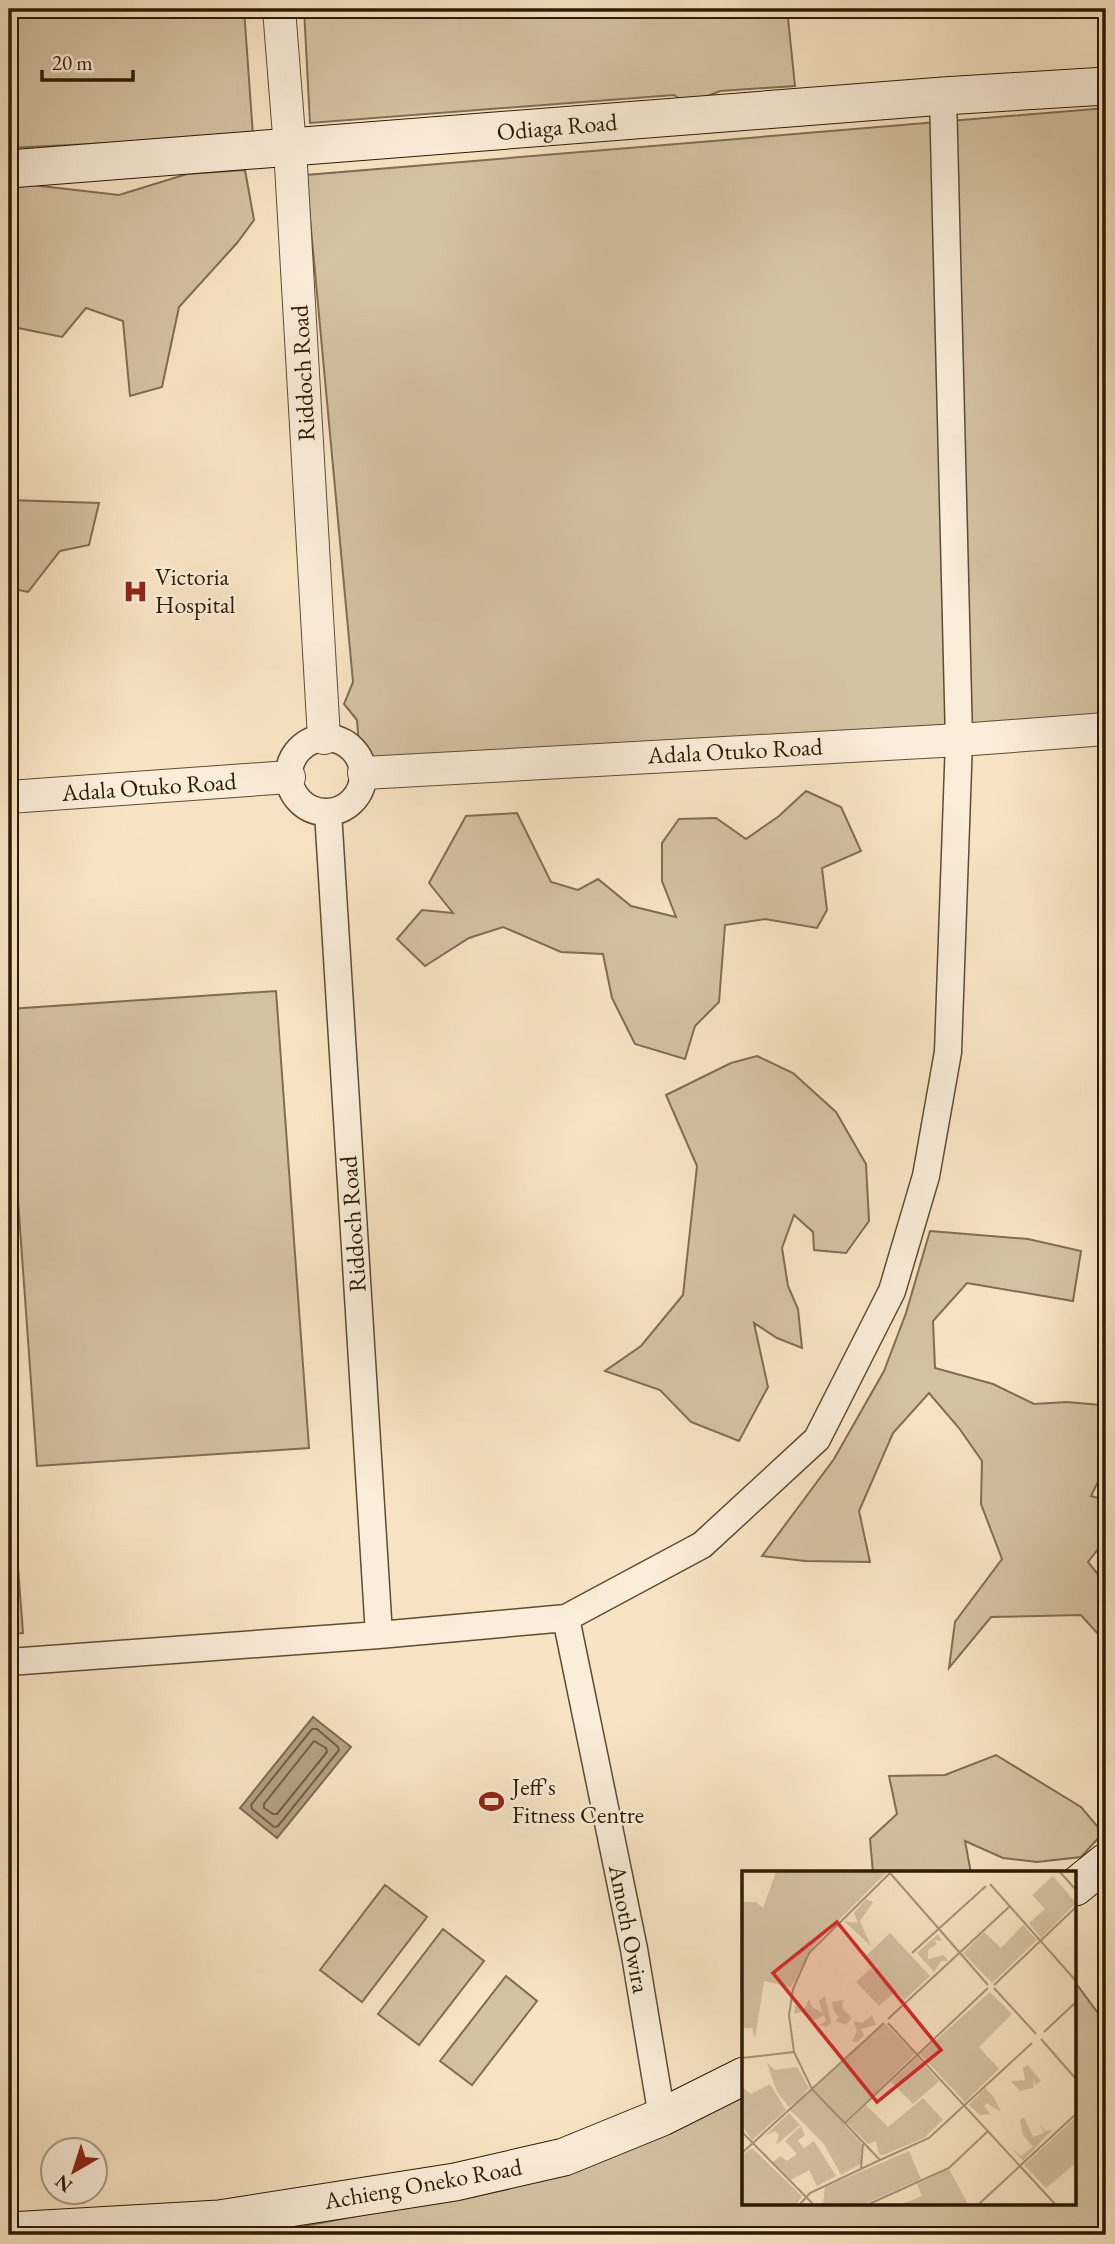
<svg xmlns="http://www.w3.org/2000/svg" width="1115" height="2244" viewBox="0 0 1115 2244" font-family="'EB Garamond',serif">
  <rect width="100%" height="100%" fill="#f8e4c4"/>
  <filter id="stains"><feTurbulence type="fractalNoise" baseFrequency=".00286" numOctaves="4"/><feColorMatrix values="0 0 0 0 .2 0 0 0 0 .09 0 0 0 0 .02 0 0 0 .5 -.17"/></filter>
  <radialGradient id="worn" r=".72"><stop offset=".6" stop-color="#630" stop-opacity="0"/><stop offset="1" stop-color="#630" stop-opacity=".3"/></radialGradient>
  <!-- green -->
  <path fill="#d5c2a3" stroke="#806e53" stroke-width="2" d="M9,9H244L253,136L9,148Z
    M304,9H787L795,86L720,91L687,104L674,95L310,123Z
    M1106,108V727L360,759L357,720L344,704L353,682L306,175Z
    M245,170L254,220L237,243L179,307L162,387L130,396L123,321L86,308L62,337L13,327L9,324V188L32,185L119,195L187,174Z
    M9,500L99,503L89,545L60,551L28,592L9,588Z
    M806,791L841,807L861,851L822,868L827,910L817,928L765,919L725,925L719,1002L695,1026L685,1059L635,1044L612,998L603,954L561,952L503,927L469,938L425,966L397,939L422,910L453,913L429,883L466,816L517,813L551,882L578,890L598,879L631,906L676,917L662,881V843L679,819L716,818L746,839L779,816Z
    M276,991L309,1448L37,1466L9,1074V1009Z
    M757,1056L793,1073L836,1112L866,1164L869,1221L846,1253L814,1250L813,1232L794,1215L782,1248L788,1286L798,1309L802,1348L777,1338L754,1323L768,1387L739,1441L691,1422L660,1390L605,1371L641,1346L683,1295L697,1166L666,1095L731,1063Z
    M930,1231L1028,1239L1081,1251L1073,1301L967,1283L933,1321L935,1368L993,1384L1034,1404L1067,1402L1101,1405L1106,1415V1465L1091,1496L1106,1500V1539L1088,1562L1106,1584V1643L1081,1615L991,1617L949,1668L955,1622L1002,1559L981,1504L982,1461L959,1428L929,1393L893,1433L859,1511L870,1562L805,1561L762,1556L834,1459L884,1371L906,1313Z
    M9,1449L23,1633L9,1634Z
    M996,1755L1081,1807L1103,1833L1081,1857L1037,1862L1003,1858L965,1841L971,1873H873L870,1839L897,1814L889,1776L945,1775Z
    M385,1885L427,1917L362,2002L320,1970Z
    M443,1929L484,1961L419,2045L378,2014Z
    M506,1976L537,2001L472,2085L440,2061Z
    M1075,1982L1106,2024V2235H259L448,2198L744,2092V2204H1075Z"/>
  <!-- water -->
  <path fill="#b3a082" stroke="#7d6b4f" stroke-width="2" d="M313,1717L351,1747L277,1838L240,1808Z"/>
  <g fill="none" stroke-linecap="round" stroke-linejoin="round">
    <!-- shore -->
    <path stroke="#705e42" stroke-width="2" d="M312,1729H317L338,1747L339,1750L278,1826L274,1827L252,1809L251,1805Z
      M314,1741L326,1748L327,1752L277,1814H273L264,1808V1804Z"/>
    <defs>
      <path id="minor" d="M289 775a37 37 0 1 1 74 0a37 37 0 1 1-74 0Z
        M328,812L379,1635
        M566,1618L634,1949L662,2117
        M9,1662L379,1635L566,1618L702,1545L817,1439L892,1291L926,1176L948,1052L959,740L943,96"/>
      <path id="tertiary" d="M279,9L290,148L324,738
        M364,773L959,740L1106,729
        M9,797L289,777"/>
      <path id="secondary" d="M9,169L943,96L1106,86
        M1075,1887L1106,1862
        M9,2231L219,2219L455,2182L564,2157L662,2117L744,2076"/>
    </defs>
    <!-- minor casing -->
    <use href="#minor" stroke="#5f4d33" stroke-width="29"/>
    <!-- tertiary casing -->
    <use href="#tertiary" stroke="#5f4d33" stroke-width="34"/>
    <!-- secondary casing -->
    <use href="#secondary" stroke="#2c1b03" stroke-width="39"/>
    <!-- minor -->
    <use href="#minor" stroke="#faedd9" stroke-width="26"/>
    <!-- tertiary -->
    <use href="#tertiary" stroke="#faedd9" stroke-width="32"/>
    <!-- secondary -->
    <use href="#secondary" stroke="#faedd9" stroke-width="37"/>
  </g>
  <!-- icons -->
  <defs>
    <symbol id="hospital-bare" viewBox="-9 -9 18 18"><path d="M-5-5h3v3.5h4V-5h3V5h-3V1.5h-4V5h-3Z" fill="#8f2418" stroke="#faedd9" stroke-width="2.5" paint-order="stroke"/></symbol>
    <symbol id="stadium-bare" viewBox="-9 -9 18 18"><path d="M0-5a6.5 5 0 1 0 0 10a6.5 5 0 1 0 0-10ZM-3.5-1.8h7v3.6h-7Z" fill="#8f2418" stroke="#faedd9" stroke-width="2.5" paint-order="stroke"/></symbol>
  </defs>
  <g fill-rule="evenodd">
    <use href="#hospital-bare" x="118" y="574" width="35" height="35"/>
    <use href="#stadium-bare" x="474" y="1784" width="35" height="35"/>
  </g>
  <g text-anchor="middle" stroke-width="5" stroke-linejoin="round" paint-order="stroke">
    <!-- street labels -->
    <g font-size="24" fill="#2c1b03" stroke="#faedd9">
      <text transform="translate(557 127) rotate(-5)" y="8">Odiaga Road</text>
      <text transform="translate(303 373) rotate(-93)" y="8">Riddoch Road</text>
      <text transform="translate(735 751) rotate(-3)" y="8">Adala Otuko Road</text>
      <text transform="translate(149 787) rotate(-4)" y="8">Adala Otuko Road</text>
      <text transform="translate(353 1224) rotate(-94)" y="8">Riddoch Road</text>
      <text transform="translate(629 1929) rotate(79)" y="8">Amoth Owira</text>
      <text transform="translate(423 2184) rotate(-10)" y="8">Achieng Oneko Road</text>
    </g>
    <!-- poi labels -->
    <g font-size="24" fill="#2c1b03" stroke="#faedd9" text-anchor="start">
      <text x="155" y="585">Victoria<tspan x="155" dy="28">Hospital</tspan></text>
      <text x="512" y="1795">Jeff's<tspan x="512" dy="28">Fitness Centre</tspan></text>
    </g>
  </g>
  <!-- overview -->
  <g transform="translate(742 1871)">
    <rect width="334" height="334" fill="#f8e4c4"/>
    <path d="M34,1H145L72,74L49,116L22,110L13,168L10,157H0V31H14L21,37ZM311,5L334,32L299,67L287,52L303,38L290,24ZM124,28L131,31L118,50L129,75L102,50L116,52L112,42ZM281,54L295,69L250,112L221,82L242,61L259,77ZM148,62L188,105L162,129L122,87ZM196,63L200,70L192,69L195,73L186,79V88L202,84L206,90H199L192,101L175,82ZM129,97L152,122L137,135L114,111ZM248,121L270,143L237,176L257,198L223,231L178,183ZM83,125L89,152L83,156L77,154L84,150L82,144L71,150L64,140L52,143L53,135L63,137L67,128L70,136L81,142L77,130ZM101,129L100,137L110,147L104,154L93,150L97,146L91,139L90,131ZM130,144L134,154L119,158L122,164L116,171L110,170L115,160L111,150L120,152ZM143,152L173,183L101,253L120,273V292L99,304L82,273L47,238L55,229L47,236L35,221L25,192L33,199L55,196L67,217L58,228ZM175,186L197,210L171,233L149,211ZM286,194L299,210L294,214L292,209L291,217L278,220L269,210L283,209L281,197ZM28,213L44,239L10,269L0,255V216L9,223ZM243,217L251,225L259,241L245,232L242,235L248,243L238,244L227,234ZM181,227L201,249L182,267L141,284H137L134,270L126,273L105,252L124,234L146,256ZM47,242L58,254L34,274L37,264L33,260L23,265ZM282,246L291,266L302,262L298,253L303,260L310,259L281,290L270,278L279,285L291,276L281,264L278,249ZM334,246V292L304,317L282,294ZM59,255L63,264L56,270L62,277L72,270L94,305L75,315L67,299L49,309L31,291L38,285L45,290L55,283L43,270ZM10,277L60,325L55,333H0V284ZM167,280L179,308L122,333H81L83,316ZM207,298L226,333H160L180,325L175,313Z" fill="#d5c2a3"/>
    <path fill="none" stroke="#a69477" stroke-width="2" d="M318,1L334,19M148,2L246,114M248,13L334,110M170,82L244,15M252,114L334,36M252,117L294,163M146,148L267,36M146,152L313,333M302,161L334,131M299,168L334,208M0,187L52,181M102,253L246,117M0,261L71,333M0,282L142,152M138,289L187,267L290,172M119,297L121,273M58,333L68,322L138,289L70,218L52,181L47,144L51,118L67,82L149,1M127,333L207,297L246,260M237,333L334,243"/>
    <path fill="#d62828" fill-opacity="0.15" stroke="#d62828" stroke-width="3.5" d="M95,51L199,179L135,231L31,102Z"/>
    <rect width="334" height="334" fill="none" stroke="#2c1b03" stroke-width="3.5"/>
  </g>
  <!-- margin -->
  <rect width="1115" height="2244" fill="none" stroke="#f8e4c4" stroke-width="35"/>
  <rect x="10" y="10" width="1094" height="2223" fill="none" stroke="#2c1b03" stroke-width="3.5"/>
  <rect x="18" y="18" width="1080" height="2209" fill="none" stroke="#2c1b03" stroke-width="2"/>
  <!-- north arrow -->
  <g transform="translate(74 2171) rotate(219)"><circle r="33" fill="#faedd9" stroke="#a89983" stroke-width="2"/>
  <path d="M0-5L12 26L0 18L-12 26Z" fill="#8f2418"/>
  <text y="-10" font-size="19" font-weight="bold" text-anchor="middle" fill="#2c1b03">N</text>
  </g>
  <!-- scale -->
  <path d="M42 70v10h91v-10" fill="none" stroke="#2c1b03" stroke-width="3.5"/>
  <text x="52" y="70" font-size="21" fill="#2c1b03" stroke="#faedd9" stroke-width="5" paint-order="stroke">20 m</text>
  <rect width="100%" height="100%" filter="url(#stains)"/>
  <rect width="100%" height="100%" fill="url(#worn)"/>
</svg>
